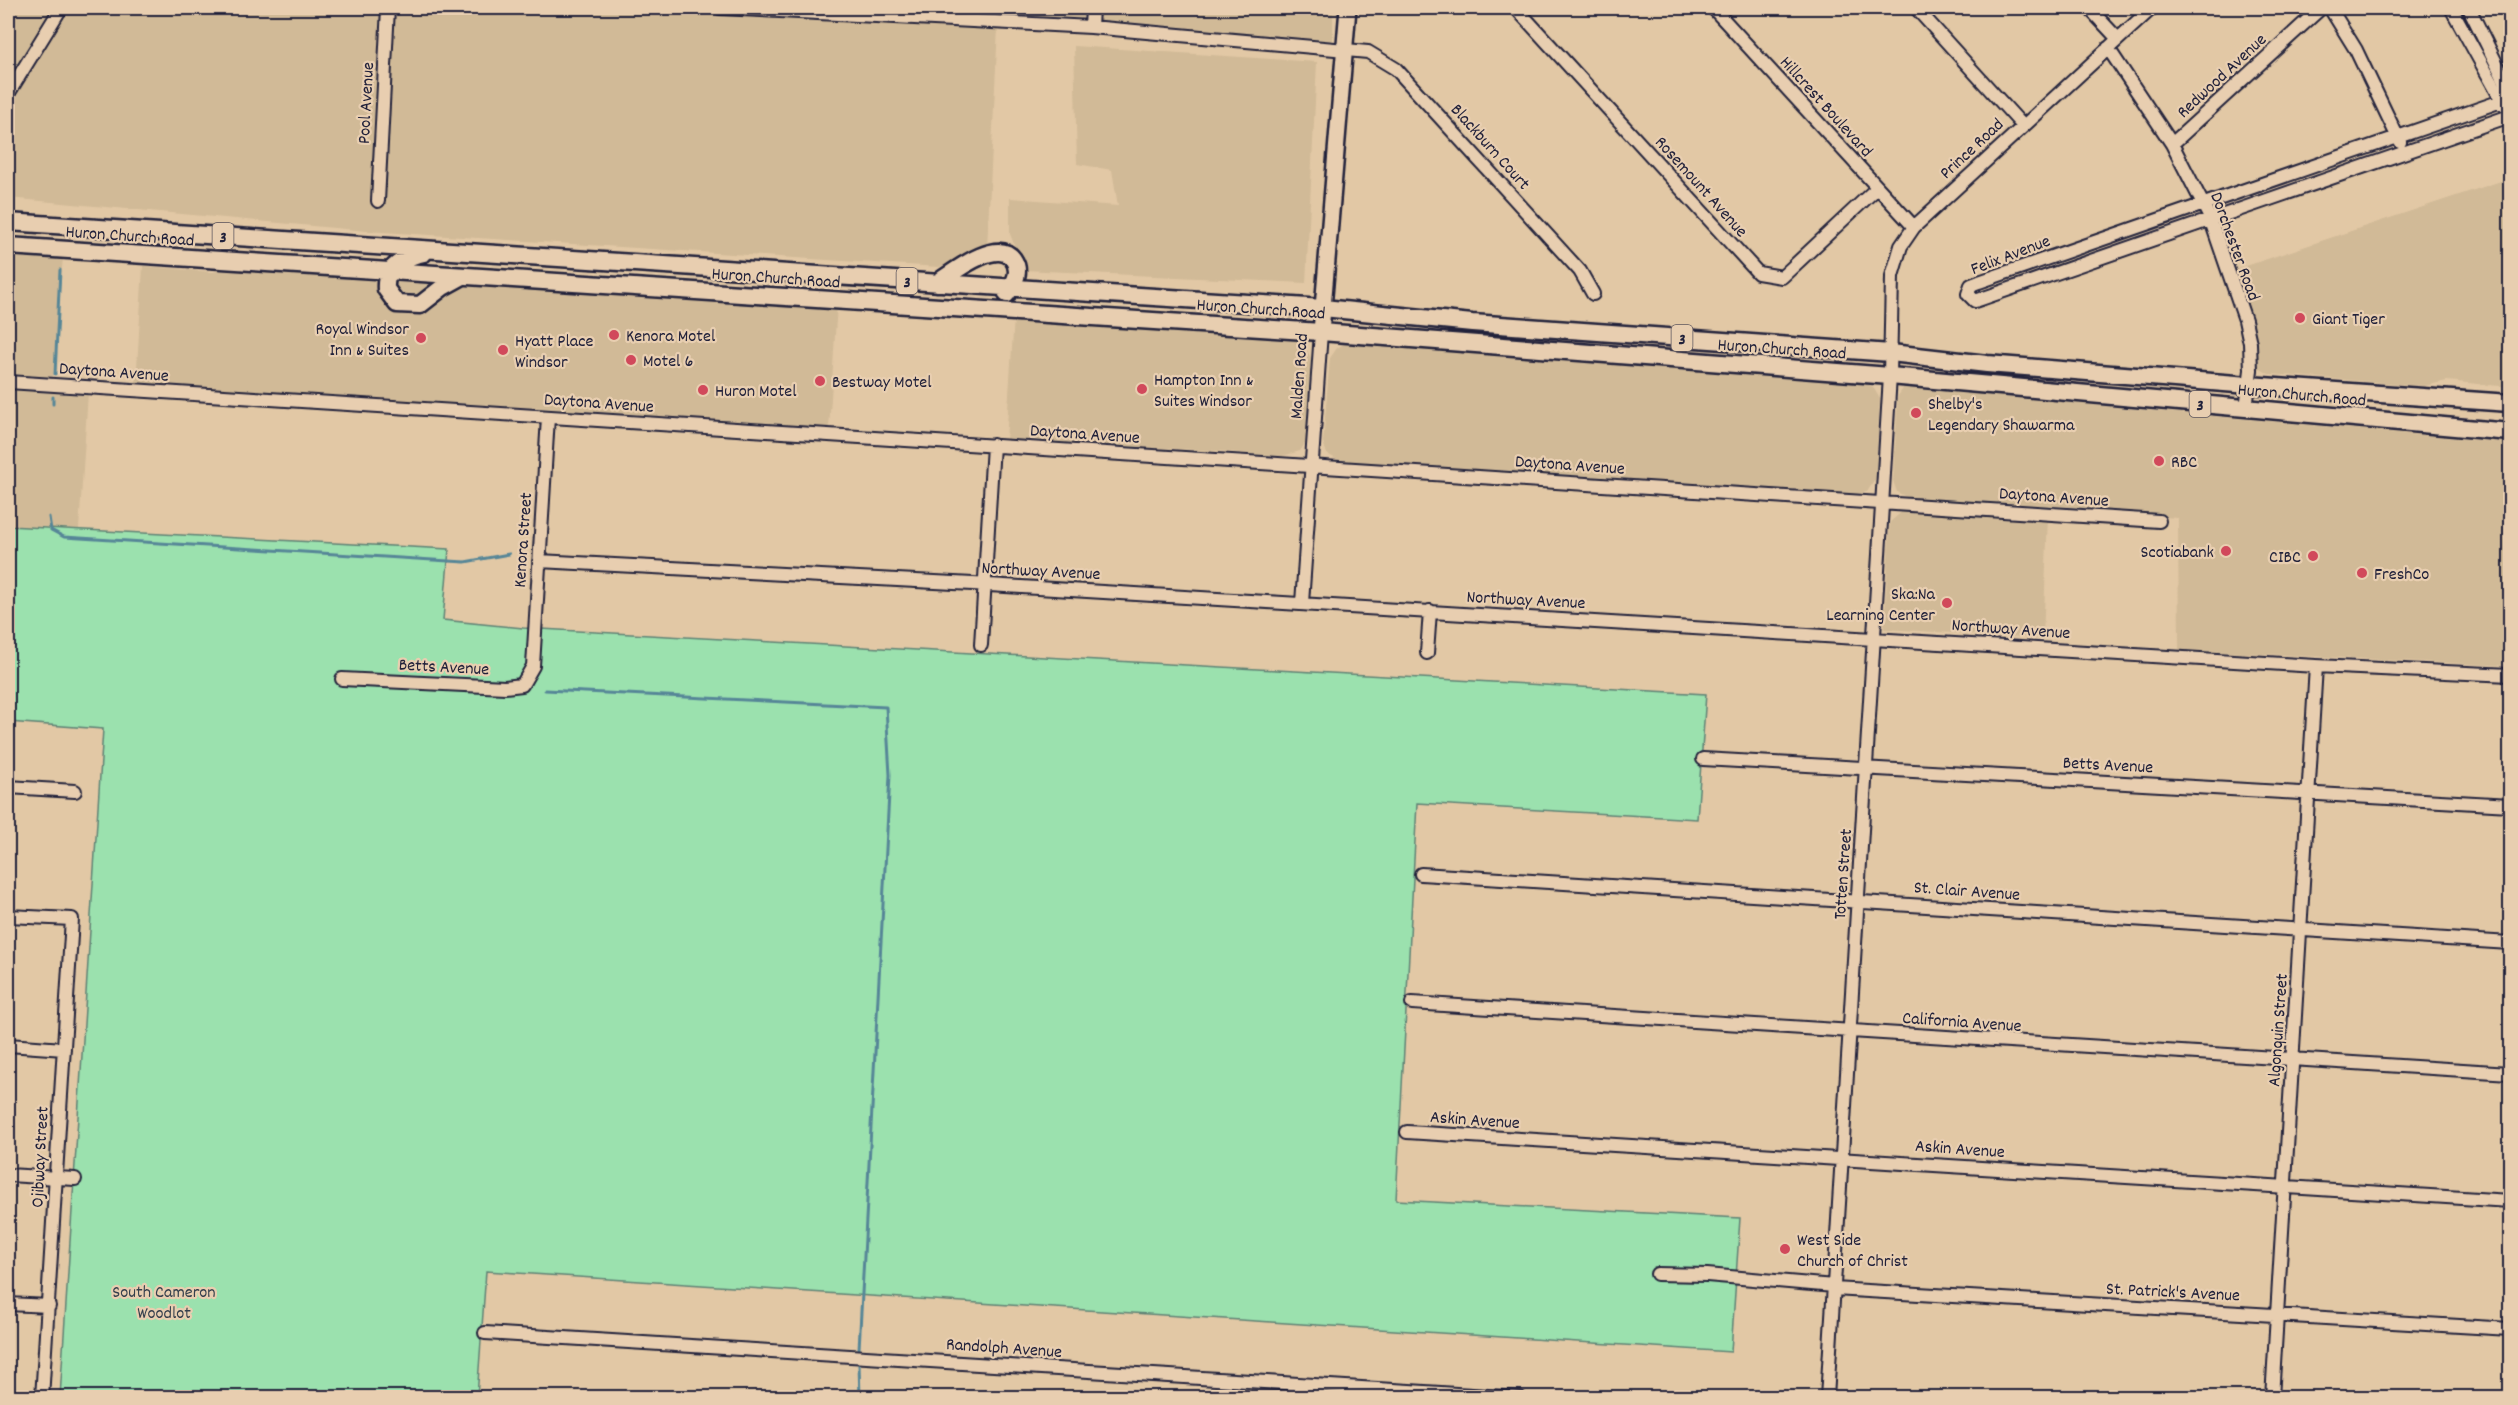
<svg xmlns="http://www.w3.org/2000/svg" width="2518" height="1405" viewBox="0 0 2518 1405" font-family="Dekko,sans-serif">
  <rect width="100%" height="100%" fill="#e2c8a5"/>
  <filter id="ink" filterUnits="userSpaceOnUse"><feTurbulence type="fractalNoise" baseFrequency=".0167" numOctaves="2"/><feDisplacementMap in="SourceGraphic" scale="12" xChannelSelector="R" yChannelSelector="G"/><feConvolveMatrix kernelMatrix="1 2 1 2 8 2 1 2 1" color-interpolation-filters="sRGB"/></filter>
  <g filter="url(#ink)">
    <!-- built -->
    <path fill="#d1ba97" d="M8,8H1333V40L998,27L987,248L939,267L367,231L8,198Z
      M1074,46L1317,62L1306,283L1024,270L1010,234V198L1118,206L1112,170L1077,164Z
      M2510,178V387L2447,381L2424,386L2269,374L2259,368L2255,360V335L2234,270Z
      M8,253L63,256L53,380L8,376Z
      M143,266L213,272L238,267L837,304L829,429L136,384Z
      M1014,317L1288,336L1303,343L1311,358L1306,442L1300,451L1279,457L1220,451L1006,441Z
      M1348,342L1862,382L1873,387L1880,399L1876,478L1867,492L1853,495L1340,461L1327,454L1323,442L1330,358L1337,348Z
      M1914,384L2104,406L2510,443V666L2179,650L2178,518L1910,499L1897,492L1893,481L1898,396L1904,387Z
      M8,390L88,393L79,529L8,526Z
      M1904,510L2048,517L2043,638L1884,629L1890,522Z"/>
    <!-- green -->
    <path fill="#9be1ae" stroke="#5e8274" stroke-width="1.5" d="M8,526L449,549L443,620L523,628L1706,694L1697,819L1417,803L1396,1200L1740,1218L1731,1352L486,1271L477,1397H60L103,729L8,722Z"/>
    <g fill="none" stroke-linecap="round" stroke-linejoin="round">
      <!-- stream -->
      <path stroke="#568697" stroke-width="3" d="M55,374L60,270
        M53,404V397
        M49,517L51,530L64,537L465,562L509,554
        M545,690L886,707L890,775L859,1349
        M859,1364L860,1398"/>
      <defs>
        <path id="minor" d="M720,8L1091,27L1368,52L1396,69L1580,271L1593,294
          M1516,8L1758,273L1782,277L1877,188
          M1713,8L1914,227
          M1916,8L2022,125
          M2089,8L2118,39
          M2330,8L2356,50L2400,142
          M2451,8L2505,106
          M2469,8L2510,91
          M1091,27L1092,8
          M2108,48L2172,144L2210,218L2245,320L2250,343L2251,370L2246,408
          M8,94L61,8
          M2510,98L1979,282L1971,285L1968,294L1975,301L1981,299L2510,116
          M2172,144L2321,8
          M378,201L388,8
          M8,382L2159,521
          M539,561L973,584L2316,666L2510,675
          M1302,603L1321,332
          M981,645L993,445
          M1427,653L1430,611
          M342,679L505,687L522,685L533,666L548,417
          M1703,759L2510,805
          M8,787L75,791
          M1421,874L2510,943
          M8,916L72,919L42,1398
          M1412,1003L2510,1073
          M8,1045L64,1049
          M1407,1132L2510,1201
          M8,1175L75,1179
          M1657,1274L1707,1275L1834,1286
          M1834,1289L2510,1329
          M8,1304L49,1306
          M485,1333L1520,1398
          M1827,1398L1890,376L1892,276L1901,246L1914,227L2152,8
          M2272,1398L2316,666"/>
        <path id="major" d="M1321,332L1348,8"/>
        <path id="highway" d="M8,222L1323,308L1472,323L1891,353L1987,364L2249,385L2510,403
          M8,246L1321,332L1890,376L2510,432
          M424,253C405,257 384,267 386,289L397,304L420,305L443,287L463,276
          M937,283C952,273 997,237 1013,259C1022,272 1014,283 1007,294"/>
      </defs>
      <!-- minor casing -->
      <use href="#minor" stroke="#22223b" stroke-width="16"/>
      <!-- major casing -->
      <use href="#major" stroke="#22223b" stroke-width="20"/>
      <!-- highway casing -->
      <use href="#highway" stroke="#22223b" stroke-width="21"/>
      <!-- minor -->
      <use href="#minor" stroke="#e8ceb0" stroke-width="12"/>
      <!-- major -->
      <use href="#major" stroke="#e8ceb0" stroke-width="15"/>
      <!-- highway -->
      <use href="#highway" stroke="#e8ceb0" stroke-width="16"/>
    </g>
  </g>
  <!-- markers -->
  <g fill="#d1495b" stroke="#e8ceb0" stroke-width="2">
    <circle cx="2300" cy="318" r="6"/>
    <circle cx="614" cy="335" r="6"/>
    <circle cx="421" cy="338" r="6"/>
    <circle cx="503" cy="350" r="6"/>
    <circle cx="631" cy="360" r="6"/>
    <circle cx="820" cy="381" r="6"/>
    <circle cx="1142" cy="389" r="6"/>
    <circle cx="703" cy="390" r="6"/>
    <circle cx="1916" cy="413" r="6"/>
    <circle cx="2159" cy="461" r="6"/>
    <circle cx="2226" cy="551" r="6"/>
    <circle cx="2313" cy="556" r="6"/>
    <circle cx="2362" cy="573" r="6"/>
    <circle cx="1947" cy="603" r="6"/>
    <circle cx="1785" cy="1249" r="6"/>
  </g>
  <g text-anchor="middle" stroke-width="4.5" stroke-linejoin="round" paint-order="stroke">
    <!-- shield labels -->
    <g fill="#e8ceb0" stroke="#5d565e" stroke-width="1.5">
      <rect x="212.5" y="223" width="21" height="26" rx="4.5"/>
      <rect x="896.5" y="268" width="21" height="26" rx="4.5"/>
      <rect x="1671.5" y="325" width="21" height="26" rx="4.5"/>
      <rect x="2189.5" y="391" width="21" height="26" rx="4.5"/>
    </g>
    <g font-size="16" font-weight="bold" fill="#22223b">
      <text x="223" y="242">3</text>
      <text x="907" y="287">3</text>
      <text x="1682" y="344">3</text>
      <text x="2200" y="410">3</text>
    </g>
    <!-- street labels -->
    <g font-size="18" fill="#22223b" stroke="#e8ceb0">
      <text transform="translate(2221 75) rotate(-43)" y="6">Redwood Avenue</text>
      <text transform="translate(365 103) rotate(-87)" y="6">Pool Avenue</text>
      <text transform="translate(1827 106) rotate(48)" y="6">Hillcrest Boulevard</text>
      <text transform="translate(1491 146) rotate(48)" y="6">Blackburn Court</text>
      <text transform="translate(1971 148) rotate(-43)" y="6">Prince Road</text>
      <text transform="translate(1702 186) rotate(48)" y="6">Rosemount Avenue</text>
      <text transform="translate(130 235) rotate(4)" y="6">Huron Church Road</text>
      <text transform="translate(2236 246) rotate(70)" y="6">Dorchester Road</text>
      <text transform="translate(2010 254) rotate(-21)" y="6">Felix Avenue</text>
      <text transform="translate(776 277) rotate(4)" y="6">Huron Church Road</text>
      <text transform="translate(1261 308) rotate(4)" y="6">Huron Church Road</text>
      <text transform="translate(1782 348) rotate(4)" y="6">Huron Church Road</text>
      <text transform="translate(114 371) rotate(4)" y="6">Daytona Avenue</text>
      <text transform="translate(1298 376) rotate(-86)" y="6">Malden Road</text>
      <text transform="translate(2302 394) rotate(5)" y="6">Huron Church Road</text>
      <text transform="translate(599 402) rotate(4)" y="6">Daytona Avenue</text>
      <text transform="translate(1085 433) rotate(4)" y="6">Daytona Avenue</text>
      <text transform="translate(1570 464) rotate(4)" y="6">Daytona Avenue</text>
      <text transform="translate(2054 496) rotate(4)" y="6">Daytona Avenue</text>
      <text transform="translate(522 540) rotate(-86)" y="6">Kenora Street</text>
      <text transform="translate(1041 570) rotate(3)" y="6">Northway Avenue</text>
      <text transform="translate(1526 599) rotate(3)" y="6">Northway Avenue</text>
      <text transform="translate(2011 628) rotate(4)" y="6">Northway Avenue</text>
      <text transform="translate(444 666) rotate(3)" y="6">Betts Avenue</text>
      <text transform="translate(2108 764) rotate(3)" y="6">Betts Avenue</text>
      <text transform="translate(1842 874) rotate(-86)" y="6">Totten Street</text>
      <text transform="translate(1967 890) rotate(4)" y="6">St. Clair Avenue</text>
      <text transform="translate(1962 1021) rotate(4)" y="6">California Avenue</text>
      <text transform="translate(2277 1030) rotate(-86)" y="6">Algonquin Street</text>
      <text transform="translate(1475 1119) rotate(4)" y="6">Askin Avenue</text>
      <text transform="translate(1960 1148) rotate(4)" y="6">Askin Avenue</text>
      <text transform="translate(39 1157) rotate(-87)" y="6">Ojibway Street</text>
      <text transform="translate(2173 1291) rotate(3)" y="6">St. Patrick's Avenue</text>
      <text transform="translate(1004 1347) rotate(4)" y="6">Randolph Avenue</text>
    </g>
    <!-- poi labels -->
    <g font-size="18" fill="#22223b" stroke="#e8ceb0" text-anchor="start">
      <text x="2312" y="324">Giant Tiger</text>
      <text x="409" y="334" text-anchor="end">Royal Windsor<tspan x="409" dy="21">Inn &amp; Suites</tspan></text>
      <text x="626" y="341">Kenora Motel</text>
      <text x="515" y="346">Hyatt Place<tspan x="515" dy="21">Windsor</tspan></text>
      <text x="643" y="366">Motel 6</text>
      <text x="1154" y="385">Hampton Inn &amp;<tspan x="1154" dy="21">Suites Windsor</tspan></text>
      <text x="832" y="387">Bestway Motel</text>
      <text x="715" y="396">Huron Motel</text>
      <text x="1928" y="409">Shelby's<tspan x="1928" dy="21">Legendary Shawarma</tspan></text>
      <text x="2171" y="467">RBC</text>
      <text x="2214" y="557" text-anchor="end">Scotiabank</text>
      <text x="2301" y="562" text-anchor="end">CIBC</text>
      <text x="2374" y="579">FreshCo</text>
      <text x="1935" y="599" text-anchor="end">Ska:Na<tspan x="1935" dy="21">Learning Center</tspan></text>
      <text x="1797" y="1245">West Side<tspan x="1797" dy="21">Church of Christ</tspan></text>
    </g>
    <!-- park labels -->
    <g font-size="18" fill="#343f4c" stroke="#e8ceb0">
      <text x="164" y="1297">South Cameron<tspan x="164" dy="21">Woodlot</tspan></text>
    </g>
  </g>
  <!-- margin -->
  <rect width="2518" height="1405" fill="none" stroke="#e8ceb0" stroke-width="30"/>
  <rect x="15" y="15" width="2488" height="1375" fill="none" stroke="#22223b" stroke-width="2" filter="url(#ink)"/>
</svg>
